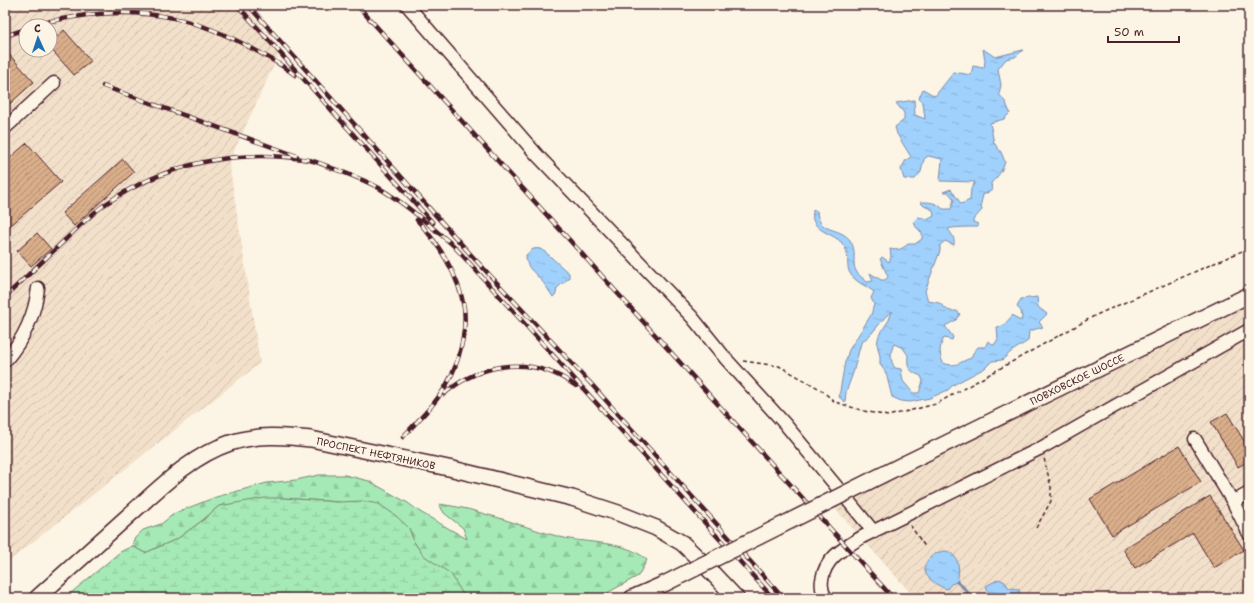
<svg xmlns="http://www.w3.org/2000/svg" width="1254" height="603" viewBox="0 0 1254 603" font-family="'Shantell Sans',sans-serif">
  <defs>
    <pattern id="industrial-furrows" width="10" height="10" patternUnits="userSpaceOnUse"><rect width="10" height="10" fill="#f2e0ca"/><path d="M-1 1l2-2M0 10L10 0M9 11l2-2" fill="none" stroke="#d1c0ae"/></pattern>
    <pattern id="forest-firs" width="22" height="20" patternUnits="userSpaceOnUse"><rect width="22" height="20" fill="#a5eab6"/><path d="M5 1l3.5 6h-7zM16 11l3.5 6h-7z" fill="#90c89d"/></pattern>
    <pattern id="wetland-marsh" width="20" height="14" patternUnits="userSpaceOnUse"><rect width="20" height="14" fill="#a5eab6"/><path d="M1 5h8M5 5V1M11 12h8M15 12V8" fill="none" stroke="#90c89d"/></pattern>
    <pattern id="water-ripples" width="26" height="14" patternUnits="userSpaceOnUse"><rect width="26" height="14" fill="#9fd1fc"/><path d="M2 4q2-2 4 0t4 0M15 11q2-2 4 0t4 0" fill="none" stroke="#8ab3d8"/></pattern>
    <pattern id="building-hatch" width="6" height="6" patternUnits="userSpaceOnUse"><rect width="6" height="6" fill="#d9ae8a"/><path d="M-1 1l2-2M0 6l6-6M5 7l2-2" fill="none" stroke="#b28d71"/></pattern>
  </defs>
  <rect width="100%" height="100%" fill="#fcf5e5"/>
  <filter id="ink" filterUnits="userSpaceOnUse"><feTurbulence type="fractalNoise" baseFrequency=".025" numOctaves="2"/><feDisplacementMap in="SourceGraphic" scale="8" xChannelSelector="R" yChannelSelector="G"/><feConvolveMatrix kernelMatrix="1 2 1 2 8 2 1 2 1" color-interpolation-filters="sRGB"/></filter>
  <g filter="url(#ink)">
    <!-- industrial -->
    <path fill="url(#industrial-furrows)" fill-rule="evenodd" d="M5,5H244L281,50L229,162L260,363L5,564ZM26,26H50V50H26Z
      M1249,295V598H915L829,502Z"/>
    <!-- forest -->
    <path fill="url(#forest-firs)" stroke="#788470" d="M319,475H345L369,481L408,503L420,512L467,539L463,528L444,513L439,504C452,506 466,508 478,512C506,519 533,530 560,537C587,544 626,540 647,560L638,576L598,598H465L436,565L423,555L414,542L409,528L339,502L283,498L219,506L203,520L177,539L145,553L132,546L134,539L143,530L161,524L175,513L216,497L267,483L296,480Z"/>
    <!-- wetland -->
    <path fill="url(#wetland-marsh)" stroke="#788470" d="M265,498H283L339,502L362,501L379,504L395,515L409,528L414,542L423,555L451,574L465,598H287L286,596L283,598H65L120,552L132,546L145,553L177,539L203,520L219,506Z"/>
    <!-- water -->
    <path fill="url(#water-ripples)" stroke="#7d8aa8" fill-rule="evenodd" d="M983,49L995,57L1023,50L1015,57L1006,59L998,69L1001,85L999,94L1006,103L1010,113L1004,119L990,123L994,143L1001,152L1005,162C1002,171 998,177 991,183L992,190L983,195L981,203L982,210L973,220V222L978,224V227C972,227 952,227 948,229C952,235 955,238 954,245L945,241L940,245V251L925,291L928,301C932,302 936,302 939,303C947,308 945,312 957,311L960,314L956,320L945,326L953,337L952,340L944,338C939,347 939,353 943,363C956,368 959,362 971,358L973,353L978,347H985L988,341L994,345L998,339L997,327L1003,326L1013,315L1018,320H1022L1021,311L1017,307L1021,299L1037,297L1038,307L1047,314L1039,322L1043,327L1029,331L1028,341L1012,351L1002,360L992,361L985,368L953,385L948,390L930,398L910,402L901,401L892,397L886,373L880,364V356L877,344L879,335L889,320L892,311L886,316L872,333L861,343L853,373L846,392L845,402L839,397L845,362L849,350L871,315L874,304L871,298L874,292C867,286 857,283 851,275C844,265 852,255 842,243C834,234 817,232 813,220C812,217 813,213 813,210L817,211C818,234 839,226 850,240C858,252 851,262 856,271C858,275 863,278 867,282L873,281L870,273L881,280H885L888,277L880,259L882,257L889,262L891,257L890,249C898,251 902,249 908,244H915L922,239V233L916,227L914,221L918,217L929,219L934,216L933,210L924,206L920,202C930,202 936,202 943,209H951L954,199L948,192H943L951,189L961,204L970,200L971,189L975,182L940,181L942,159L928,156L924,159L921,172L915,179H904L901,169L906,160L911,157L897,134L895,127L904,120V113L896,103L914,100L915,115L925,119L923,103L919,98L923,89L935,96L954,72L971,75L973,66L984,68L985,61ZM894,344L903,348L908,355C907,367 908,371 921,376L923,381L919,393H913L903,381L901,369L895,368C890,361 890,352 894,344Z
      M533,249C535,249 538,248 540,249C545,250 562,268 569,273V278L557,288L556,294L553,297C549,291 545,284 540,279C533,270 526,269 526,255Z
      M946,551C960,555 960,570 957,582L951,584L947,589C940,587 930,581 926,574C920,562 935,551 946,551Z
      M999,579L1005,582L1009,588L1019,589L1020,598H991L986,586Z"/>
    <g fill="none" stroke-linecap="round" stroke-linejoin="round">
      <!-- stream -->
      <path stroke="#7d8aa8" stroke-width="3" d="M957,582L963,587L972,598"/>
    </g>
    <!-- building -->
    <path fill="url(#building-hatch)" stroke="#4a1f2b" d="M64,30L91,61L74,75L50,48V43Z
      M5,50L34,82L5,108Z
      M27,143L61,182L10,226L5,220V162Z
      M123,159L134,172L74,226L62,213Z
      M37,233L51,249L31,266L17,251Z
      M1227,413L1249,449V461L1238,467L1211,422Z
      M1179,446L1201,482L1112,535L1090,499Z
      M1210,496L1244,550L1214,568L1193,533L1135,568L1123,549Z"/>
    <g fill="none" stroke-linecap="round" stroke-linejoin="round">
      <defs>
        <path id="minor" d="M407,5L537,155L692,317L726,359L785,424L874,532
          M5,128L54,83
          M5,361C23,340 35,315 38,288
          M1195,439L1233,502L1249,493
          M1233,502L1249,534
          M826,598C822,592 821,586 822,580C825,558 844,548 862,537L1041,448L1249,330"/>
        <path id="major" d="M906,463L1249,295
          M37,598C67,571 97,544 127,517C159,489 189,457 230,443C257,434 284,436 311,439L453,469L572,498L618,513L656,528L682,543L701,561L736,598
          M632,598L664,584"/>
      </defs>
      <!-- minor casing -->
      <use href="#minor" stroke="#4a1f2b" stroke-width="15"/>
      <!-- major casing -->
      <use href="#major" stroke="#4a1f2b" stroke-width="18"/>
      <!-- path -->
      <path stroke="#4a1f2b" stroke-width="1.5" stroke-dasharray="4 3" stroke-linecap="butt" d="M743,361L779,366L820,389L835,402L864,411L888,416L936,404L1096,315L1249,248
        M910,525L926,548
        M1036,528L1051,501V487L1044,458"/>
      <!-- minor -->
      <use href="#minor" stroke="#fcf5e5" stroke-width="12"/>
      <!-- major -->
      <use href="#major" stroke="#fcf5e5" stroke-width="15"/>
      <defs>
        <path id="rail" d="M237,5L433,223
          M248,5L472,256L593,386L783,598
          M357,5L893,598
          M33,26C50,20 69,18 87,15C149,8 196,18 251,48C266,56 281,64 295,75
          M5,36L26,29
          M103,86L297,156
          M5,297C25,278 46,258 66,239C79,226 92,213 107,203C167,163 238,148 309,160C319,162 330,168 340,171C353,176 367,181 379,188C406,204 429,225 453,245L773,598
          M444,394C483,361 533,355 576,386
          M403,437C419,419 437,403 448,382C459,363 467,330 464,308C459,276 439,244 417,220"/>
      </defs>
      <!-- rail casing -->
      <use href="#rail" stroke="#4a1f2b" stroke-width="4.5"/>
      <!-- rail -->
      <use href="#rail" stroke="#fcf5e5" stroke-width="3" stroke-dasharray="9" stroke-linecap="butt"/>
      <defs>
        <path id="major-bridge" d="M664,584L906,463"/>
      </defs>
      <!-- major-bridge casing -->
      <use href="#major-bridge" stroke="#4a1f2b" stroke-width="18" stroke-linecap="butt"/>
      <!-- major-bridge -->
      <use href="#major-bridge" stroke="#fcf5e5" stroke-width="15"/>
    </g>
  </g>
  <g text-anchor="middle" stroke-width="4" stroke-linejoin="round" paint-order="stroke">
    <!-- street labels -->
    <g font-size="10" fill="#4a1f2b" stroke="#fcf5e5">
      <text transform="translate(1077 379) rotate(-26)" y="4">ПОВХОВСКОЕ ШОССЕ</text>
      <text transform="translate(376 453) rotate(12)" y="4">ПРОСПЕКТ НЕФТЯНИКОВ</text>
    </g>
  </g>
  <!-- margin -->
  <rect width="1254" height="603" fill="none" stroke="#fcf5e5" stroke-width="20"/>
  <rect x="10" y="10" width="1234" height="583" fill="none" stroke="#4a1f2b" stroke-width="1.5" filter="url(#ink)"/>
  <!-- north arrow -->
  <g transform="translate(38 38) rotate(357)"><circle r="19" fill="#fcf5e5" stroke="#b59f9b"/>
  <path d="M0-3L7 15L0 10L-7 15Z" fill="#1f6fb2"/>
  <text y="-6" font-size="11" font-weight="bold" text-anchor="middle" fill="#4a1f2b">С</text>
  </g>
  <!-- scale -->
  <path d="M1108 36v6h71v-6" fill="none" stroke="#4a1f2b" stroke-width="2"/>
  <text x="1114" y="36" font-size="12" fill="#4a1f2b" stroke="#fcf5e5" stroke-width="3" paint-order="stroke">50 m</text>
</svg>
